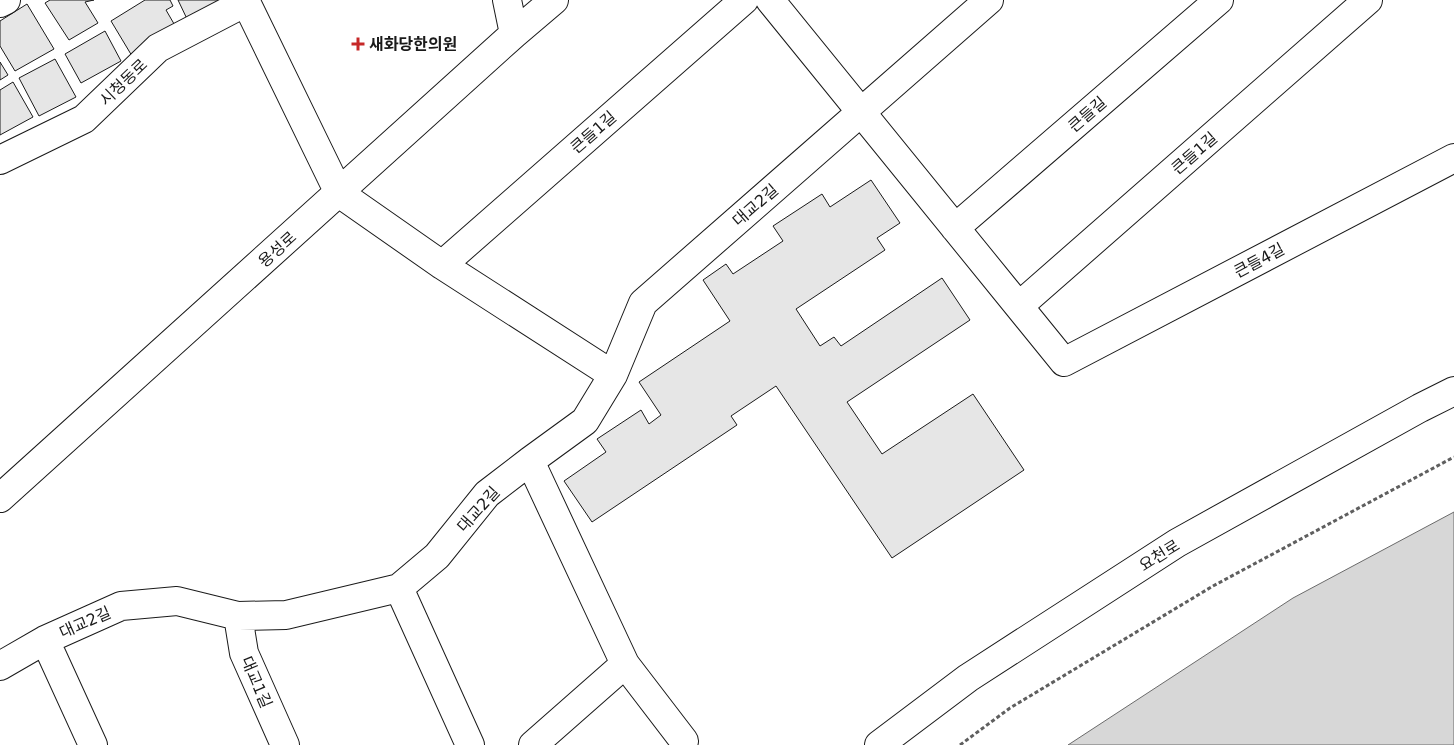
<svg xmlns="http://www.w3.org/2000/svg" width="1454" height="745" viewBox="0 0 1454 745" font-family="'DejaVu Sans','Noto Sans KR',sans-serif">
  <rect width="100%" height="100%" fill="#fff"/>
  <!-- water -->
  <path fill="#d7d7d7" stroke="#6a6a6a" d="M1454,512V745H1068L1293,598Z"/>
  <!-- building -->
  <path fill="#e6e6e6" stroke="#1a1a1a" d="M50,0H94L85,2L98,23L69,40L45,3Z
    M145,0H170L173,6L166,10L177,29L132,56L111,21Z
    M178,0H220L188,21Z
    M27,4L54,49L15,71L0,46V21Z
    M105,31L121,61L81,83L65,54Z
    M55,59L76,97L39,116L19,78Z
    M0,62L8,75L0,80Z
    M13,82L33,117L0,135V90Z
    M871,180L900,223L877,238L885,250L796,309L820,346L834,337L841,346L942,278L970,320L847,402L882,454L973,394L1024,470L892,558L776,386L731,416L737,425L592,522L564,481L606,452L597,439L641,410L649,424L661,415L639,382L730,321L703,280L726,264L733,274L783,241L773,226L822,194L830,207Z"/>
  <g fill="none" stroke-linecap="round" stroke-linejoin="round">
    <defs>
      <path id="minor" d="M245,0L339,193L442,265L613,375
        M507,0L514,34
        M770,0L1064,362L1454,158
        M0,3L6,0
        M0,160L84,119L158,48L246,2
        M955,228L1219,0
        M442,265L744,0
        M1019,306L1368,0
        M530,461L625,664L684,741
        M0,498L514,34L554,0
        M399,588L470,745
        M238,616L244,653L285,745
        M45,640L93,745
        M0,666L45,640L121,606L177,601L238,616L286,615L399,588L437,556L487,494L530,461L585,421L613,375L643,303L989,0
        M533,745L625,664
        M879,745L968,678L1177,543L1420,408L1454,391"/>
    </defs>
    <!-- minor casing -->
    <use href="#minor" stroke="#1a1a1a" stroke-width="30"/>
    <!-- path -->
    <path stroke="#5f5f5f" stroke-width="3" stroke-dasharray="4 2.5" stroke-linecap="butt" d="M960,745L1010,708L1213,586L1454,457"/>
    <!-- minor -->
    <use href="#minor" stroke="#fff" stroke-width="28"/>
  </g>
  <!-- markers -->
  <path fill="#c62828" stroke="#fff" stroke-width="2" d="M355.5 36.5h5v5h5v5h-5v5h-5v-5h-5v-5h5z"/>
  <g text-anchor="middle" stroke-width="4" stroke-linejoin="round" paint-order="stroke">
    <!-- poi labels -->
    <g font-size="16" font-weight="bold" fill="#1a1a1a" stroke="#fff" text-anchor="start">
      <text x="369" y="50">새화당한의원</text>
    </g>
    <!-- street labels -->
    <g font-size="16" fill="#1a1a1a" stroke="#fff">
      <text transform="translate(123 82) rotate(-44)" y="6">시청동로</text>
      <text transform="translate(1087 114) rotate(-41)" y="6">큰들길</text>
      <text transform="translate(593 132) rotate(-41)" y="6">큰들1길</text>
      <text transform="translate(1194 153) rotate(-41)" y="6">큰들1길</text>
      <text transform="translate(755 205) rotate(-41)" y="6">대교2길</text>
      <text transform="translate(277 249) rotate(-42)" y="6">용성로</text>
      <text transform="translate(1259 260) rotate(-28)" y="6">큰들4길</text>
      <text transform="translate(478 509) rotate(-48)" y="6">대교2길</text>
      <text transform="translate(1159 555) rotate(-32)" y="6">요천로</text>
      <text transform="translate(85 622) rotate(-24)" y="6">대교2길</text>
      <text transform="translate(257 682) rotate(67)" y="6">대교1길</text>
    </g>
  </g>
</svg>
